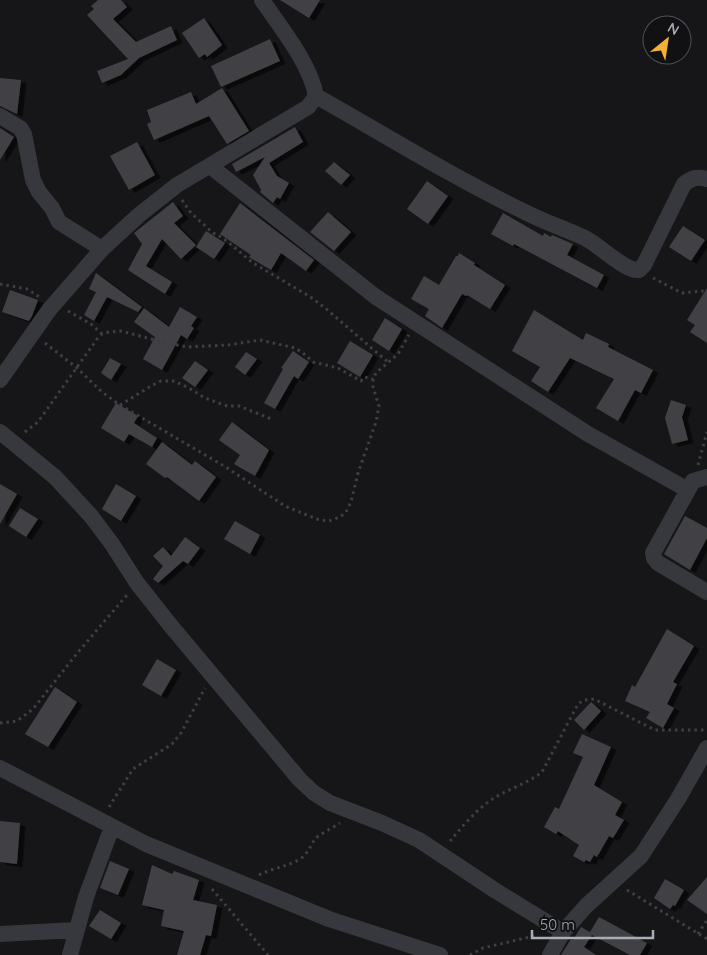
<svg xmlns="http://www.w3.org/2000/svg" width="707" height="955" viewBox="0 0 707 955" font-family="Quicksand,sans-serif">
  <defs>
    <filter id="shadow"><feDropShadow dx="5.5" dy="3" stdDeviation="0" flood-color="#0009"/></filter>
  </defs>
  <rect width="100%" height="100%" fill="#161618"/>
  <!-- building -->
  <path fill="#404145" filter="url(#shadow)" d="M98,0H121L127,7L113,19L136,42L171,26L177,40L139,58L121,75L102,83L97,71L128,59L87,15L94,9L91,6Z
    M280,0H320L309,18Z
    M204,18L222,45L207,57L205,54L199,58L182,33Z
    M270,39L280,61L221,87L211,66Z
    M0,78L21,80L17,114L0,106Z
    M222,88L249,131L227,144L209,116L154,140L147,124L151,122L147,110L191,92L196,104Z
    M295,127L303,142L269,163L277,176L289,183L280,199L277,197L273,203L260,192L261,190L253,175L265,157L236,172L232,164Z
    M0,128L14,137L0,160Z
    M137,142L155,175L129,190L110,156Z
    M334,162L350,175L341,185L325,171Z
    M427,181L448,196L428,224L407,209Z
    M173,202L183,216L174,223L196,245L181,259L162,239L146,266L172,282L165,294L128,270L142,244L134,233Z
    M240,203L314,260L306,271L281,253L271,270L249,257L251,255L220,234Z
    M328,212L351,232L334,251L310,232Z
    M503,213L543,236L544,233L551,237L552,235L573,244L567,255L604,275L597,288L514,244L513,246L491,234Z
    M683,226L705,240L691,261L669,247Z
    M206,231L225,243L214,259L196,247Z
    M459,253L475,263L474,265L505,285L490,309L467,295L466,296L462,294L442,328L425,316L429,309L411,299L424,276L439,285L456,256H458Z
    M96,273L142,307L138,312L107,297L94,321L84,315L96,292L89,289Z
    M707,288V343L690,332L695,325L687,320Z
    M10,290L38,300L32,316L29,321L2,312Z
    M180,307L197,317L191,326L194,328L187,339L181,335L162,370L143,359L155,337L134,322L144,308L169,327Z
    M534,310L583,340L586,333L609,344L608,347L653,370L641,393L635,390L618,421L596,408L614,379L570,358L548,392L531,381L540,367L512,351Z
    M385,318L402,329L389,351L372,340Z
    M350,341L373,355L360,377L337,363Z
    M293,351L309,362L298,379L294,376L275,409L264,403L283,369L281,368Z
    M246,352L257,359L245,375L235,367Z
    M110,358L121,364L111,380L101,373Z
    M195,361L208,370L195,387L182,378Z
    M671,400L686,405L682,417L688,440L672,444L665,418Z
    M116,403L138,416L134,423L157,438L152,447L129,434L124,442L101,428Z
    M232,422L269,450L255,476L234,464L240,455L219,440Z
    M162,442L192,465L195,461L216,477L199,501L167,477L165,478L146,464Z
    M0,484L17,494L0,524Z
    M116,484L136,496L121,521L102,509Z
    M20,508L38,519L26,537L9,526Z
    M685,516L707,528V538L690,570L664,554Z
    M235,521L260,535L250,554L224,539Z
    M185,537L200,548L188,564L183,561L158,583L153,579L163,566L153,556L163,547L171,556Z
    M667,629L694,646L673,682L677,684L667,704L674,708L663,728L646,718L650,712L625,701L632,685L635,687Z
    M157,659L176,670L161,696L142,685Z
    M55,687L77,702L48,747L25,734Z
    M591,702L601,711L584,730L574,720Z
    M582,734L611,747L594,785L622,802L615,815L624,820L613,838L609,836L597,857L594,855L590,862L586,860L584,862L573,856L579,845L558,831L556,834L544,827L555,807L559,809L583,757L573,753Z
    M0,821L20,823L17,864L0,862Z
    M110,861L129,869L118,895L100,888Z
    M152,865L172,874L174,871L199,880L193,900L217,905L211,936L206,935L200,955H177L184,931L161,926L164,910L142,905Z
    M707,877V914L687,900Z
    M665,879L684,890L675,906L673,905L670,909L654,898Z
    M100,910L121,923L111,939L89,926Z
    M599,917L647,943L640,955H630L592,935L584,947L596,955H561L571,939L573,940L581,927L590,932Z"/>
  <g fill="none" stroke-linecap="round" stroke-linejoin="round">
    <!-- path -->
    <path stroke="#3d3f44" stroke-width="3" stroke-dasharray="2.5 4" stroke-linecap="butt" d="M182,200L191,213L213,233L223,238L253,263L309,296L324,307L389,363
      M653,278L682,293L702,291L707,294
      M0,284L27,289L41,298
      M68,311L91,324L102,334
      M45,343L77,368L102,392L120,405L224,466L285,506L319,520L329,521L340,517L346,512L351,502L358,473L376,422L379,406L373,387V379L376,373L398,354L409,335
      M120,405L151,386L161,381H174L187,387L205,398L227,406H239L274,420
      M25,432L38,422L97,339L102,334L109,332L121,331L159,341L187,347L228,345L260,340L295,348L303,353L313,362L338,368L361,381L364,377L373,379
      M698,465L707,432
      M0,723L17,721L33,709L79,651L127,595
      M109,807L133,769L172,744L181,733L205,688
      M450,841C462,827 475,811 491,800C507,789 527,784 542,772L578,704L584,700L594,699L655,730H707
      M259,875C272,868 287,867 300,859C309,853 310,845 316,838C320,834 334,827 340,823
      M212,889L268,955
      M627,890L707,939
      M698,934L707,920
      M470,955L483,948L538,935"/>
    <!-- minor -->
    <path stroke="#37383d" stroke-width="16" d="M316,96C387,136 456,179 529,214C547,223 566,229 585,238C599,245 626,272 639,270L644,265L684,184C692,178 697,176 707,179
      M0,116L20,128L24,134L33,180L39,192L52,208L59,222L102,249
      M210,166L376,297L588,434L688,490
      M0,380L49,310L102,249L139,215L177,185L308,107L316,96C310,63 281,28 262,0
      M0,432L55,477L91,516L112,544L137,583L171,626L300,780L314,793L330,803L382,823L419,840L496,891L563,932
      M707,477L693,481L653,553L654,558L658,563L707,592
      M0,768L146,844L329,919L440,955
      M0,934L76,930
      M70,955L86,897L112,827
      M550,955L563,932L586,906L641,856L678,799L707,748"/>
  </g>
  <!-- north arrow -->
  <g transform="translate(667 40) rotate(30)"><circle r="24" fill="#111113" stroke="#4d4f55"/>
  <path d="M0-4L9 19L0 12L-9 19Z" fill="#f2b134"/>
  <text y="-8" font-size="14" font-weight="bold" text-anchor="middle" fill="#a8adb8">N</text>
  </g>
  <!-- scale -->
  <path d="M532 930v8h121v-8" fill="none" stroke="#a8adb8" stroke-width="2.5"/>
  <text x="540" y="930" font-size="15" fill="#a8adb8" stroke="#111113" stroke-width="4" paint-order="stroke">50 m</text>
</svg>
